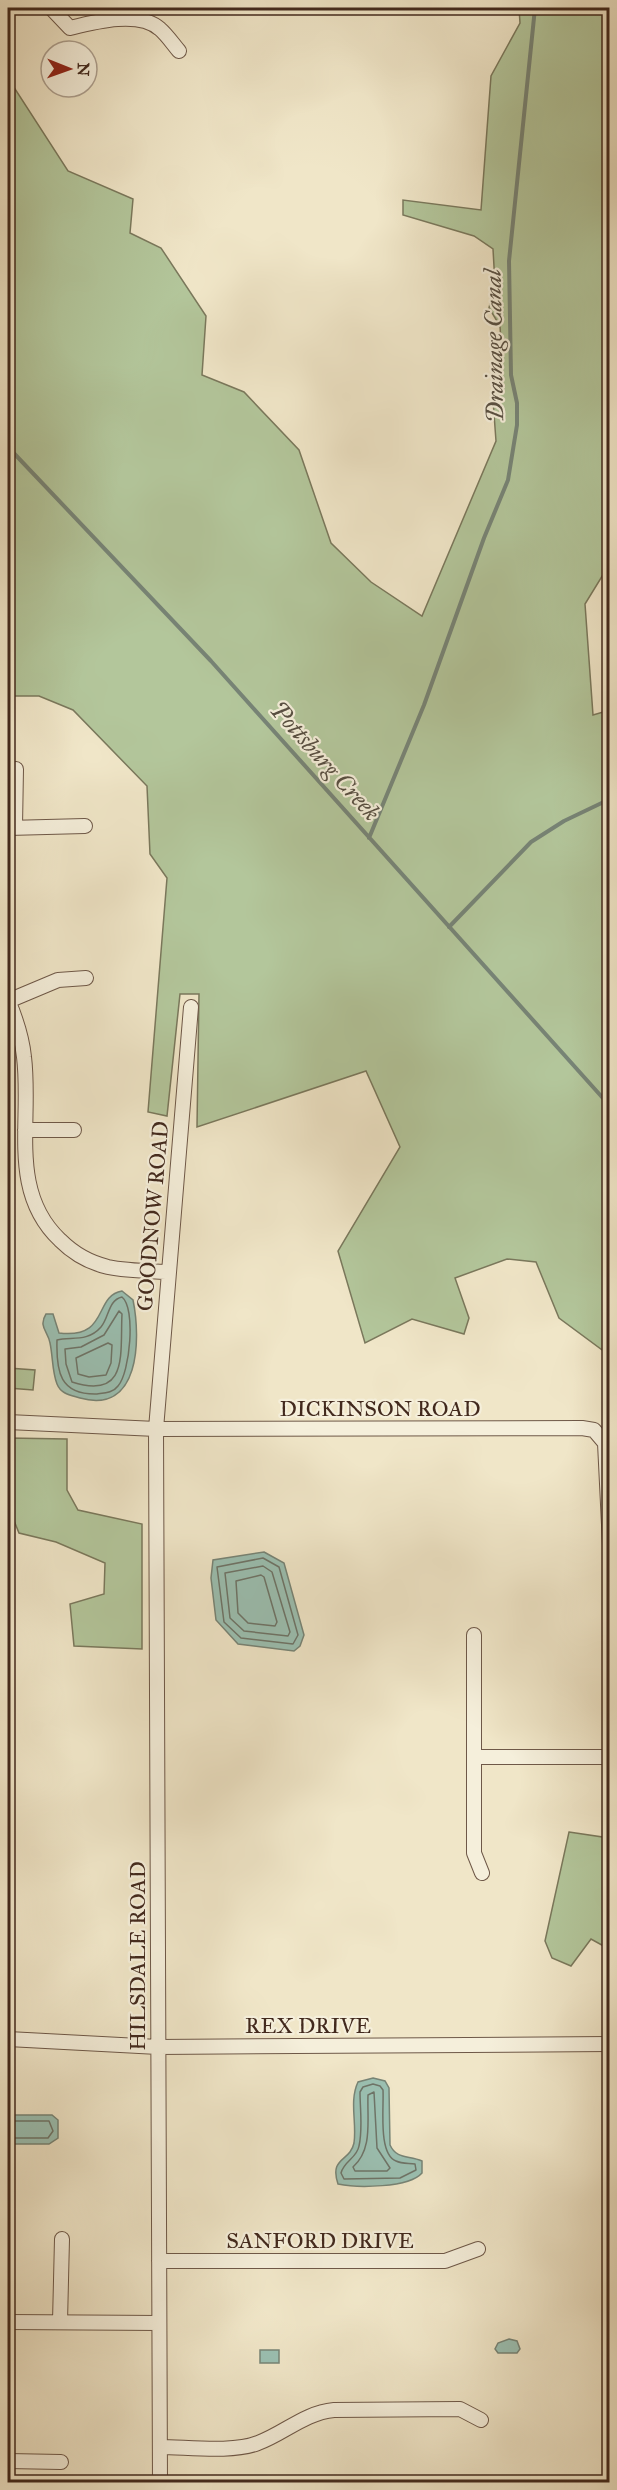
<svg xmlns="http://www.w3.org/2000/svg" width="617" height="2490" viewBox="0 0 617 2490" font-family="'IM FELL Great Primer',serif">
  <rect width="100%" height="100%" fill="#f0e6c8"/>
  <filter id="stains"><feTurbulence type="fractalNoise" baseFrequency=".00333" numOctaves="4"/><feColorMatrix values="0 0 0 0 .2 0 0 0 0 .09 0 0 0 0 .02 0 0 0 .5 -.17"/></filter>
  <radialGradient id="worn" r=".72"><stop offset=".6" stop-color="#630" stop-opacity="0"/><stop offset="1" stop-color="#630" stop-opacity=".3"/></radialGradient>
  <!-- green -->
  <path fill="#b3c69b" stroke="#7a785c" stroke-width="1.5" d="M519,8H609L610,472L607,474L610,484L609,565L585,604L593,715L610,710L609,1355L559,1318L536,1262L507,1259L455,1278L469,1318L464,1334L412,1319L365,1343L338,1251L400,1147L366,1071L197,1127L199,994H180L167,1116L148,1112L167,878L150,854L147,786L73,710L39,696H8V78L68,171L133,199L130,233L161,248L206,316L202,375L244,392L299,450L331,543L371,582L422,616L496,441L493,400L501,342L500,326L489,308L495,284L493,249L474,236L403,215V200L481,210L491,76L520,23Z
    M8,1368L35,1370L33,1390L8,1388Z
    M8,1438L67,1439V1490L78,1510L142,1524V1649L74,1646L70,1604L104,1594L105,1563L56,1542L19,1533L8,1506Z
    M569,1832L609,1838V1970H607L609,1949L591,1939L571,1966L552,1958L545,1941Z"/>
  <!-- water -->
  <path fill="#9bc0b2" stroke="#778476" stroke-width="1.5" d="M122,1291L133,1300C141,1339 140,1415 80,1398C70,1395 61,1394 57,1384C52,1371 53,1357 50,1343C48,1331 38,1327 46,1314H53L59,1333C110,1339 93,1296 122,1291Z
    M264,1552L284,1563L304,1635L300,1646L294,1651L238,1644L216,1620L211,1578L213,1560Z
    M373,2078L385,2081L389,2088L390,2145C397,2160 409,2155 422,2161V2173C409,2188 357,2188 338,2184C329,2157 350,2162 354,2143C357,2123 349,2101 358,2082Z
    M8,2115H52L58,2120V2138L49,2144H8Z
    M509,2339L517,2341L520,2349L517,2353H498L495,2349L498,2343Z
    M260,2350H279V2363H260Z"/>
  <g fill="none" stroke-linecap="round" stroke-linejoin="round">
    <!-- shore -->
    <path stroke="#6e7468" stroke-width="1.5" d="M122,1297C136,1308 130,1373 118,1386C113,1393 104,1393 97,1394C60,1395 56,1372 57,1340C70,1336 87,1343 101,1327C109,1318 108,1300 122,1297Z
      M119,1311L122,1314C120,1354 129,1400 72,1382L66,1364L65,1349L81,1347L104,1335Z
      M108,1343L112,1345L111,1363L106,1375L89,1377L78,1374L76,1358Z
      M263,1558L279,1567L298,1635L293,1644L241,1638L224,1622L217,1567Z
      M263,1566L272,1572L290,1632L288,1636L244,1631L230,1618L225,1573Z
      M261,1575L264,1577L277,1622L275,1626L248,1623L238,1613L236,1581Z
      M373,2084L380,2086L383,2090C384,2108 378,2154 396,2161C402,2164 409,2163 415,2164L416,2170L400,2178L344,2179L341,2173C344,2161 357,2158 359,2146C363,2129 360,2109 360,2092L363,2087Z
      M374,2092L377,2148L390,2168L387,2171H355L353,2167C373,2149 367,2121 368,2095Z
      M8,2121H49L53,2131L48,2138H8"/>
    <!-- stream -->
    <path stroke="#778476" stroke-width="4" d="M8,447L211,661L610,1106
      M369,838L424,705L484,538L508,480L517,425V403L511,375L509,261L535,8
      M449,927L531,842L564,821L610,799"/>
    <defs>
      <path id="minor" d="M51,8L70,28C94,22 139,10 160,29C167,35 173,44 179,51
        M15,826L16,769
        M8,828L85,826
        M8,1000C16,1019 22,1037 24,1057C32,1121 8,1191 60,1240C73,1253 91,1263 108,1267C127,1271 148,1271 168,1272
        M8,1001L58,980L86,978
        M25,1130H74
        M8,1422L156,1429L582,1428L594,1430L605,1443L610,1545
        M474,1635V1853L482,1873
        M474,1757H610
        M8,2039L158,2047L610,2044
        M159,2261H445L478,2249
        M8,2322L159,2323
        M60,2322L62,2239
        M160,2447C187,2447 233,2453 258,2443C285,2433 304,2413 334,2410L460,2409L481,2420
        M8,2461L61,2462
        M160,2482L156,1429L191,1007"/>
    </defs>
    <!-- minor casing -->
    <use href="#minor" stroke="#6e5848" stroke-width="16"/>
    <!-- minor -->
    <use href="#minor" stroke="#f5efdb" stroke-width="14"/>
  </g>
  <g text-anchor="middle" stroke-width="4.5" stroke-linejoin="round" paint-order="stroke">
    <!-- street labels -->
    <g font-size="22" fill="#42291d" stroke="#f5efdb">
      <text transform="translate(152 1216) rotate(-85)" y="8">GOODNOW ROAD</text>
      <text x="380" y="1416">DICKINSON ROAD</text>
      <text transform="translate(137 1956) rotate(-90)" y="8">HILSDALE ROAD</text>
      <text x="308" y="2033">REX DRIVE</text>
      <text x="320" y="2248">SANFORD DRIVE</text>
    </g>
    <!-- water labels -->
    <g font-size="24" font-style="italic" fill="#584f42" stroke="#f5efdb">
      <text transform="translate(494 346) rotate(-91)" y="8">Drainage Canal</text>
      <text transform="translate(325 761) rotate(48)" y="8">Pottsburg Creek</text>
    </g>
  </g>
  <!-- margin -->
  <rect width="617" height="2490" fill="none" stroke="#f0e6c8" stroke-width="30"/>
  <rect x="9" y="9" width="599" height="2472" fill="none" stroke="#42291d" stroke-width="3"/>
  <rect x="15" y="15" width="587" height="2460" fill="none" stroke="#42291d" stroke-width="1.5"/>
  <!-- north arrow -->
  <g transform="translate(69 69) rotate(91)"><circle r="28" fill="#f5efdb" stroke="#ada08f" stroke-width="1.5"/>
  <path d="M0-4.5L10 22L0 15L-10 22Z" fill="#8f2418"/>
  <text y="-9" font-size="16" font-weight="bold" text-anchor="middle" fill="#42291d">N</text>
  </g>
  <rect width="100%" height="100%" filter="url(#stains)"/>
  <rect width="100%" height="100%" fill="url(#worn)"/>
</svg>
